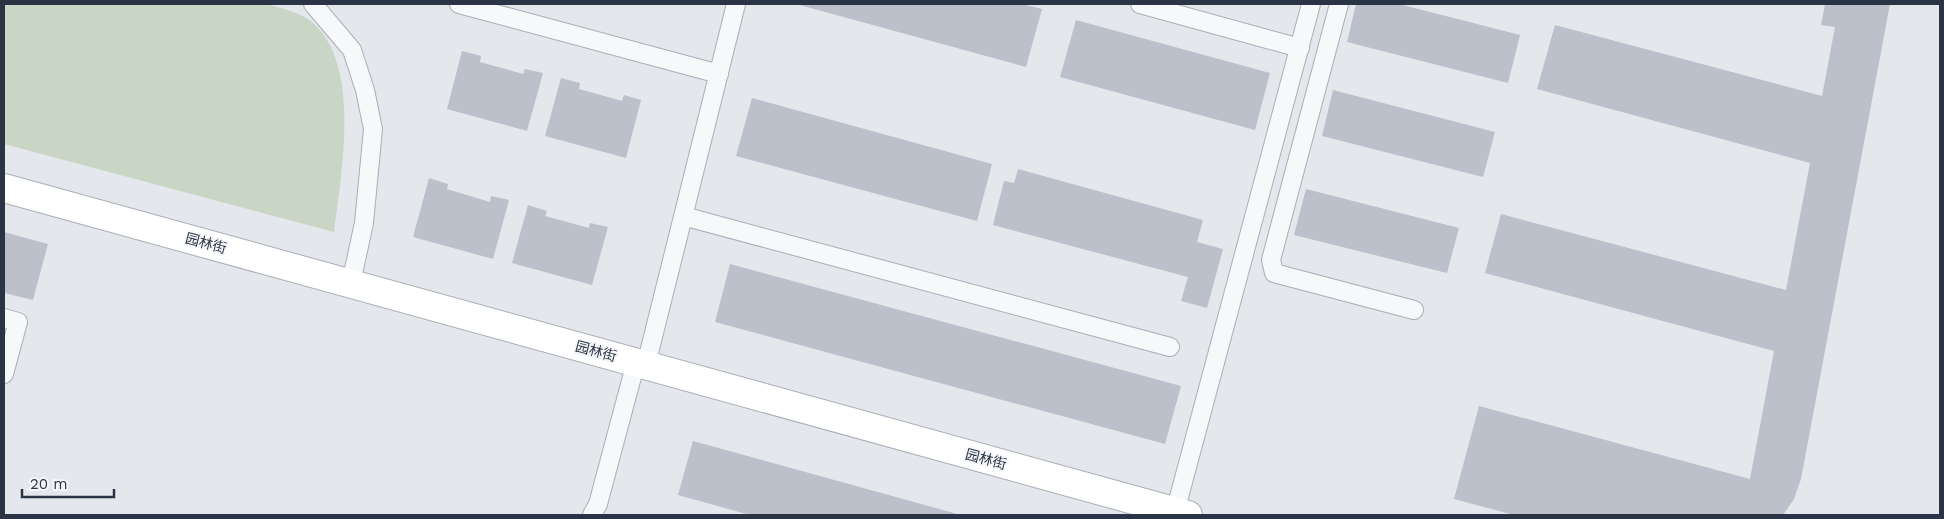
<svg xmlns="http://www.w3.org/2000/svg" width="1944" height="519" viewBox="0 0 1944 519" font-family="'Work Sans','Noto Sans SC',sans-serif">
  <rect width="100%" height="100%" fill="#e4e7ec"/>
  <!-- green -->
  <path fill="#c9d6c5" d="M4,4H266C281,8 299,12 312,22C362,65 341,174 334,232L4,144Z"/>
  <!-- building -->
  <path fill="#bbc0ca" d="M796,4H1022L1042,9L1026,67Z
    M1356,4H1399L1520,35L1508,83L1347,42Z
    M1825,4H1890L1801,479L1794,499L1783,515H1514L1454,499L1479,406L1750,479L1774,351L1485,273L1501,214L1786,290L1810,163L1537,89L1555,25L1822,96L1835,27L1821,25Z
    M1076,20L1270,73L1255,130L1060,77Z
    M462,51L481,56L480,62L523,74L525,69L543,73L527,131L447,109Z
    M561,78L580,83L579,89L622,101L624,95L641,100L626,158L545,136Z
    M1333,90L1495,132L1483,177L1322,136Z
    M752,98L992,164L977,221L736,156Z
    M1018,169L1203,220L1197,242L1223,249L1207,308L1181,301L1188,277L993,225L1004,181L1014,183Z
    M429,178L448,184L447,189L490,202L491,196L509,200L493,259L413,237Z
    M1306,189L1459,228L1447,273L1294,235Z
    M528,205L547,211L545,216L589,228L590,223L608,227L592,285L512,263Z
    M4,232L48,244L33,300L4,293Z
    M730,264L1181,386L1165,444L715,322Z
    M693,441L961,515H750L678,495Z"/>
  <g fill="none" stroke-linecap="round" stroke-linejoin="round">
    <defs>
      <path id="lane" d="M313,4L352,50L365,90L373,129L364,223L351,283
        M459,4L719,74
        M1140,4L1300,48
        M1339,4L1271,260L1274,273L1414,310
        M683,216L1170,347
        M4,318L18,322L4,374
        M646,365L736,4
        M1175,512L1311,4
        M592,515L598,504L636,362"/>
      <path id="secondary" d="M4,188L1188,515"/>
    </defs>
    <!-- lane casing -->
    <use href="#lane" stroke="#a9aeb7" stroke-width="20"/>
    <!-- secondary casing -->
    <use href="#secondary" stroke="#a9aeb7" stroke-width="30"/>
    <!-- lane -->
    <use href="#lane" stroke="#f7f8fa" stroke-width="18"/>
    <!-- secondary -->
    <use href="#secondary" stroke="#fff" stroke-width="28"/>
  </g>
  <g text-anchor="middle" stroke-width="4" stroke-linejoin="round" paint-order="stroke">
    <!-- street labels -->
    <g font-size="14" fill="#2b3445" stroke="#f4f6f9">
      <text transform="translate(206 243) rotate(15)" y="5">园林街</text>
      <text transform="translate(596 351) rotate(15)" y="5">园林街</text>
      <text transform="translate(986 459) rotate(15)" y="5">园林街</text>
    </g>
  </g>
  <!-- border -->
  <rect width="1944" height="519" fill="none" stroke="#2b3445" stroke-width="10"/>
  <!-- scale -->
  <path d="M22 489v8h92v-8" fill="none" stroke="#2b3445" stroke-width="2.5"/>
  <text x="30" y="489" font-size="15" fill="#2b3445" stroke="#f4f6f9" stroke-width="4" paint-order="stroke">20 m</text>
</svg>
